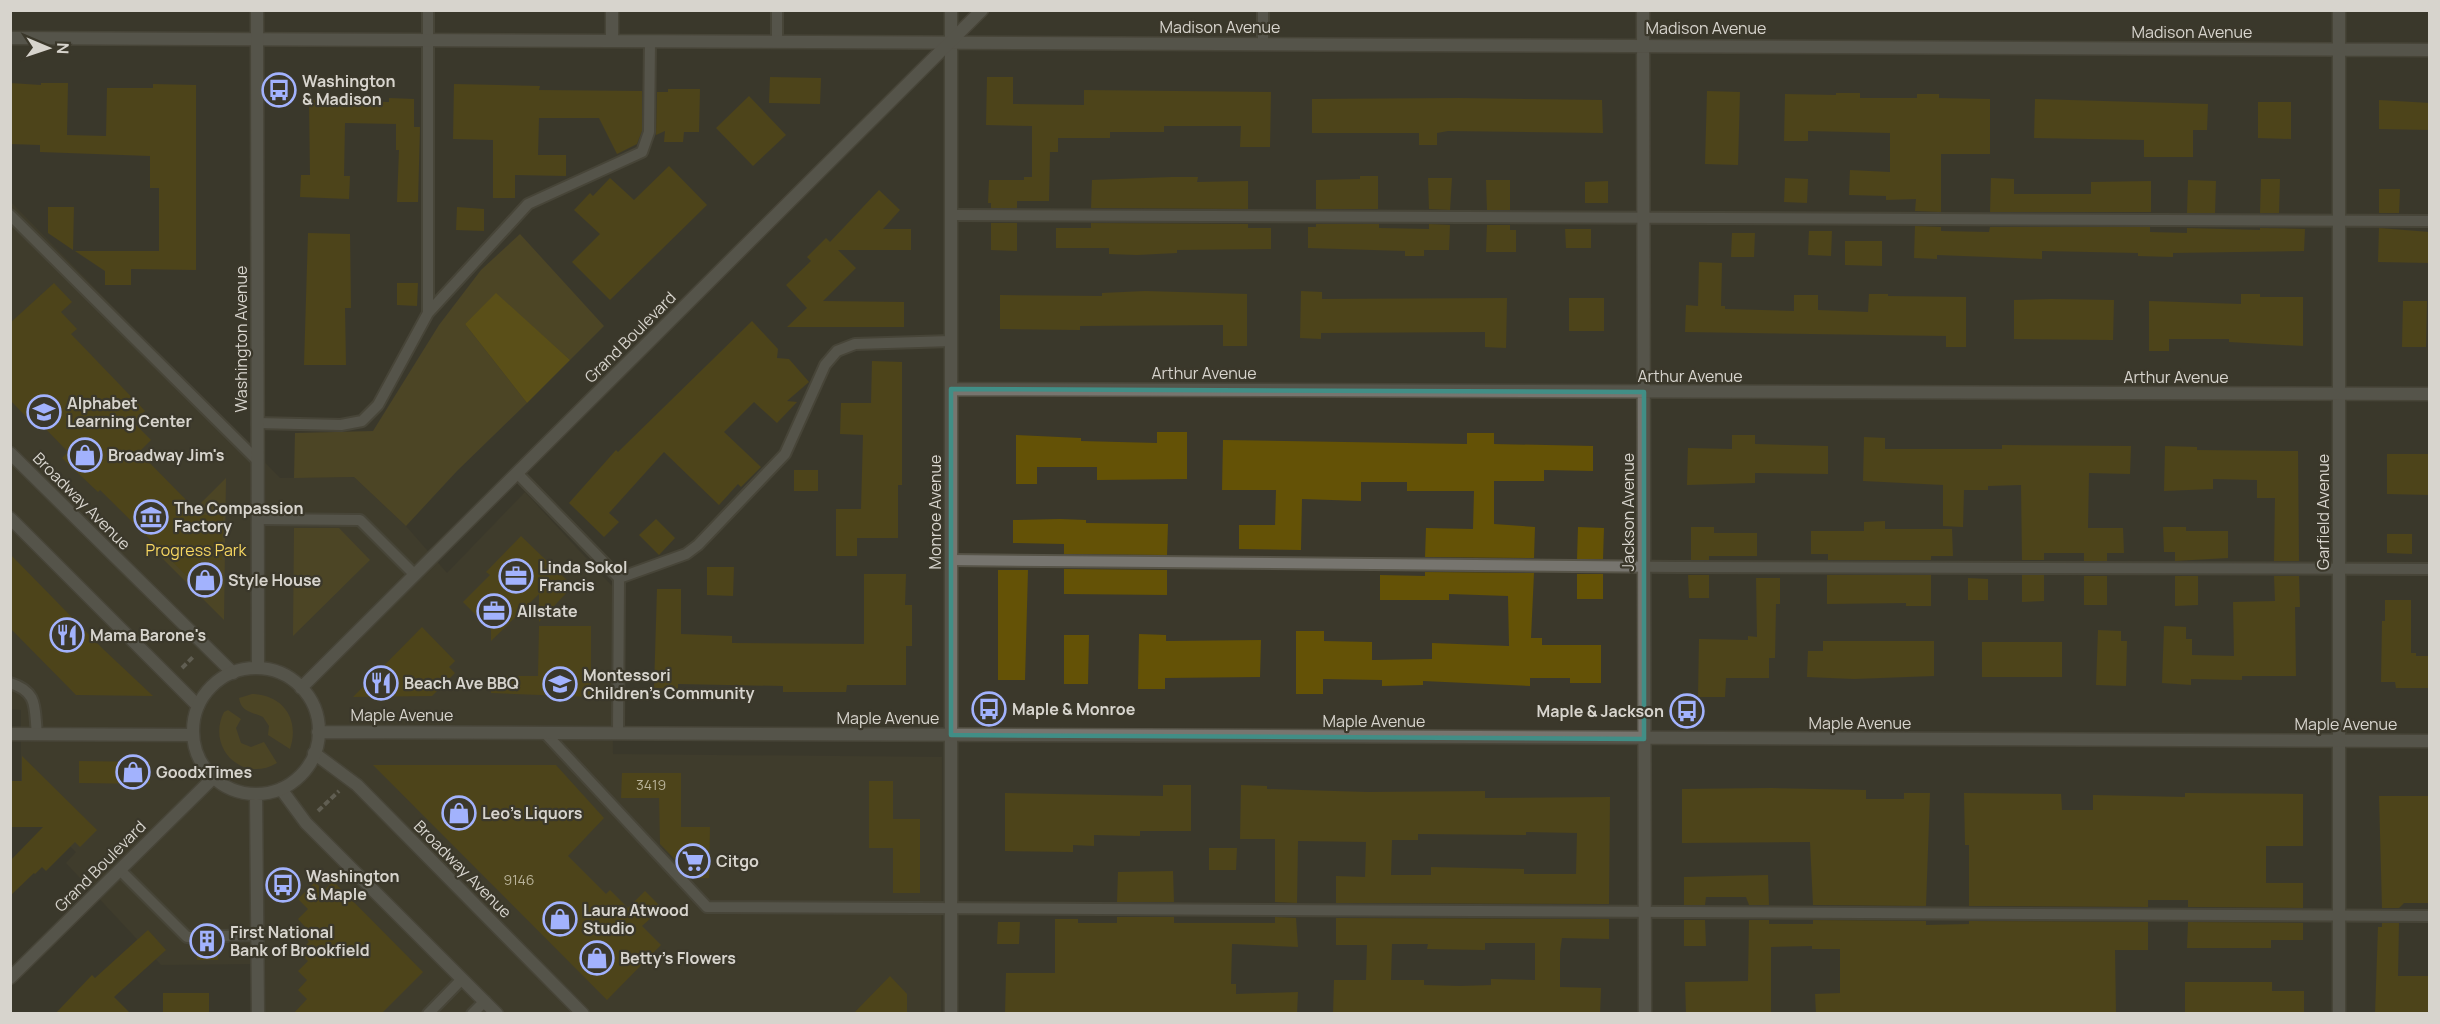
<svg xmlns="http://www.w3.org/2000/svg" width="2440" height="1024" viewBox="0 0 2440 1024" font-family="Manrope,sans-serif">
  <rect width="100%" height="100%" fill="#3b382b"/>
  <!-- built -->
  <path fill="#45402d" d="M10,201L280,478L354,477L406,526L447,573L525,492L612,586L613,754L942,757L941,1013H258L259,964L161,965L66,863L76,852L30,809H21V710L10,709Z"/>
  <!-- green -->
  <path fill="#62541e" d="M520,234L604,326L570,360L496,294L465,324L527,403L457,471L406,526L354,477L294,478L295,433L373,431L439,325L481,270Z
    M226,478L224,620L154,550Z
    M294,528H339L370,560L293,636Z
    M252,694C283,695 300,719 290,749L268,735L269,726L263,717C252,712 241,712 239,698Z
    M228,710L241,719L236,728L241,743L251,747L264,742L277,763C242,784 206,747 224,712Z"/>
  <!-- forest -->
  <path fill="#826b00" d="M496,293L570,360L527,403L465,324Z"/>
  <!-- building -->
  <path fill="#645206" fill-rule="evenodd" d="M770,77L821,78L820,104L769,103Z
    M987,77H1013V104L1084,105V90L1271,92L1270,147H1240L1241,126H1164V132H1110V138H1058V152H1050L1049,201H1017V208H991V203H988L989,180H1024V177H1032V126L986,125Z
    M10,83L41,85V83H68L67,135L106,136L107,88H153V84L196,85V270L131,269V285H105V271L75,251H159V188H150V156L40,152V145L10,144Z
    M454,84L540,86L539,90L642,91V131L637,144L617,154L599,118H539L538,155H566V176L515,175V198H493V140L453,139Z
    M668,89H700L699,132H684L683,142H664L665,131L656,135L657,92H668Z
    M1707,91L1740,92L1738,165L1705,164Z
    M1836,93H1860V98H1917V94H1939V98L1990,99V154H1941V212L1915,211L1916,199L1886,200V196L1849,195L1850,170L1890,172V133L1808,131V141H1784L1785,94L1836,95Z
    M749,96L786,135L753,166L716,128Z
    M389,98L414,99V127H420L418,202H397L399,150H396V124L345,123L344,176H350L349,199L300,197L301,175H310L309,100L389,102Z
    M1459,98L1602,100L1603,133L1448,131L1437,133V145H1419V133H1312V99Z
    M2035,99L2208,104L2207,130H2193V157H2144V140L2034,138Z
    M2379,100L2430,103V130L2379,129Z
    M2258,102H2291V139L2258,138Z
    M669,166L707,205L610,300L572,262L600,234L574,210L590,193L593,196L610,178L634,200Z
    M1360,176H1378V209H1316V180L1360,179Z
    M1172,177H1198L1197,182L1248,181V209L1091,208L1092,180Z
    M1428,178H1452L1450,210L1429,209Z
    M1785,178L1808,179L1807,203L1784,202Z
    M1991,178L2014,179V194H2091V182L2151,181V212H1990Z
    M2261,179H2280L2279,213H2260Z
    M1486,180H1510V210H1487Z
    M2188,180L2216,181L2215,213H2187Z
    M1608,181V203H1585V182Z
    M2379,189H2400L2399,213H2379Z
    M879,190L900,210L883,229H911V250H838L856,268L823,301L904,302V327H787L807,308L786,285L811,261L807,257L826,238L830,242Z
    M48,207H74L73,250L48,233Z
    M457,207L484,209V231L456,230Z
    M991,223H1017V251L991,250Z
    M1091,223L1248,224V228H1271V249L1177,250V253L1137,255L1109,254V248H1056V228H1091Z
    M1316,224H1379V228L1429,229V224L1450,225L1449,250H1424V256H1405V251L1308,248V227H1316Z
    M1487,225H1510V230H1516V252H1486Z
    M1915,226L1941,227V231L1989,232L1990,227H2150V232L2187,233V228L2260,230V228L2305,229L2304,251L2173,253V257L2138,256V253L2042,251V259L1937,255V259L1914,258Z
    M2379,228L2430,232V263L2378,262Z
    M1565,229H1591V248H1566Z
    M1809,231H1832L1831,256L1808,255Z
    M308,233L350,234L351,308H345L346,365H304Z
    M1732,233H1755L1754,257H1731Z
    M1845,241H1882V266L1845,265Z
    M1699,262L1722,263L1721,306H1725V309L1794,311V295H1818V310L1868,312L1869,294H1888V296L1966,297V347H1946V336L1685,332L1686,305L1698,306Z
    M54,283L72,302L61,312L77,329L71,334L145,411L133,422L151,440L139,452L193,507L184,515H223L222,560H199L216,578L202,591L100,490L98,492L62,458L68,452L42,425L38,429L10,400V323Z
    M397,283H418L417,306L397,305Z
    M1145,291L1247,294V346H1223V325L1080,326V330L1000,329V295L1102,296V293Z
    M1301,291L1322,292V299L1507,298L1506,348L1485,347V332L1321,333V339L1300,338Z
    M2241,294H2260V297H2303V346L2229,342V339H2169V351H2149V301L2241,304Z
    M1569,298H1604V331H1569Z
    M2051,299L2114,300L2113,340L2014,339V300Z
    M2403,301H2427L2426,347H2402Z
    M752,321L778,349L777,358L789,359L809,382L787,401L797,402L777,423L754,402L724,432L761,467L741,487L738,484L719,505L664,452L609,513L619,522L604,537L569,503L616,450L618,452Z
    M872,361L902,362V485H898V538H857V556H836V509H861L863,435L840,434L841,403H871Z
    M1157,432H1187V479L1097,480V467H1037V484H1016V435L1081,438V441L1157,443Z
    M1467,433H1494V444L1593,446V471L1544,470V481H1494V524L1535,527L1534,558L1425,557L1426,528L1473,529L1474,491H1407V482H1361V501L1302,499L1301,550L1239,549V525H1275L1276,490H1222L1223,440L1467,444Z
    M1732,435H1755V444L1828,446V474L1755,473V483L1687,485L1688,448L1732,449Z
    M1864,437L1885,438V449H2002V445L2131,446L2130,474L2089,473L2088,528H2123L2124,553H2107V561H2084V553H2044V560H2022L2021,485L1988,486V490H1964L1963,527L1943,526V485L1863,481Z
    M2165,446L2197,447V450L2298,451L2299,561H2274L2275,498H2257V480L2213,479V489L2164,491Z
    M2387,454H2430V495L2387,494Z
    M794,470H818V491H794Z
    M656,519L675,538L659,555L639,535Z
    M1060,519L1086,520V523L1168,524L1167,555L1064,554V544L1013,543V520Z
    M1885,521V529H1952L1953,556H1931V560H1828V554H1811V531H1864V522Z
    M1578,527L1604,528L1603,559H1577Z
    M1691,527H1714V533H1757V556H1709V560H1691Z
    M2163,527H2186V531H2228V558L2175,561V552H2164Z
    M2387,534H2412V554L2387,553Z
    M521,536L573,586L539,622V594L491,641V626L489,628L463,602L490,575L486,572Z
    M10,554L102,648L153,696L76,695L10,628Z
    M707,567H734L733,596L707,595Z
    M1064,569L1167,570V595L1064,594Z
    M998,570H1028L1025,680H998Z
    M1425,572L1534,573L1531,638H1542V645H1601V683H1570V678H1530V686L1423,681V685L1382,686V680L1323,679V694H1296V631H1324V641L1372,642V660L1432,659V643L1509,646L1508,596L1449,594V600H1380V575L1425,576Z
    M864,574H906L905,605H912V646H906V685H847L846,692H783V686L678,684V689L654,688L657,589H681V634L732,636V643L864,644Z
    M1577,574H1603V599H1577Z
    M1688,575H1709V598H1689Z
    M1827,575H1931V606H1906V603L1827,604Z
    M2022,575H2044V601L2022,602Z
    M2084,576H2107V605H2084Z
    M2175,576H2198V605L2175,606Z
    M2274,576H2299L2300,607H2295L2296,676H2242V680L2191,679V685L2162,683L2164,626L2186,627V639H2192V655L2234,656L2233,602L2275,601Z
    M1756,578H1780V604H1776L1775,658H1769V678H1726L1725,697H1698L1699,639L1748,640V636L1757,637Z
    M1968,578L1988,579V600H1968Z
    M2385,600H2411V653H2416V656H2430V688H2396L2395,682H2381L2382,621H2385Z
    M539,626H591V697L491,693V676H538Z
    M422,627L455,661L449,667L455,673L432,696L353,697Z
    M2098,630L2121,631V641H2127L2126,686L2096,685Z
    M1139,634L1166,635V641L1261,640L1260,677L1165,678V689H1138Z
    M1064,635H1089L1088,684H1064Z
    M1823,641H1934V676L1854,679L1807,677L1808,651H1823Z
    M1982,642H2062V677H1982Z
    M22,756L97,830L80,847L75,842L46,871L42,867L35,874L34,873L10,896V861L43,827H10V781H22Z
    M79,761L150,762V784L79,783Z
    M373,765H556L604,818L568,856L606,894L610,890L628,908L645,891L662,908L642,926L661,945L607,1000Z
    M622,773H681V827H710L709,878H693L660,844L659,798H621Z
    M869,781H893V819H920V893H893V848H869Z
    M1163,785H1191V831H1140V836L1094,835V846L1073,845V852L1005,851V793L1163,796Z
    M1241,785L1267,786V789L1367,792L1485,791V798L1610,797L1609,904L1336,903V876L1365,877L1366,842L1298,841L1297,903L1275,902V839H1240ZM1526,832L1577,833L1576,874H1524V869L1431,867V875H1391L1392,840H1418V834L1526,835Z
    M1772,788L1866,790V799H1904V793H1930L1926,906L1813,905L1810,842L1682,843V789Z
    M1964,793L2061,794L2062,810H2093V795L2185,797V793L2303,794V846H2266V883H2303V908L2188,907V900H2148V907L1969,906V845H1965Z
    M2379,796H2430V903H2404L2399,908H2382Z
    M1209,848H1237L1236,870H1209Z
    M1173,871L1174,902H1117L1118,872Z
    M1768,875L1769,905H1749L1746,897H1706L1705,905H1684V877Z
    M333,881L423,972L381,1014H293L307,999L298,990L307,980L298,971L308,961L299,952L309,942L301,933L306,928L298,919L308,909L298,899L315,882L324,891Z
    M1117,917H1174V923H1275V917L1296,918L1298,947L1232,944L1231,984H1236V994L1298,992L1297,1014H1005L1006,973H1055V919H1078V923H1117Z
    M1336,918L1609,919V939L1562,938L1560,952V987L1601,988L1600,1014H1333L1334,980H1366L1367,945H1336ZM1485,943H1535V980L1491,979V985L1460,986L1424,985V980H1391L1392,944H1428L1427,949L1485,950Z
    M1684,920H1705L1706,946H1684Z
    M1749,920H1769V924H1813V920L1926,921V925L1969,924V921L2148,922V950H2115L2116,1014H1816L1815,994L1840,993V949H1812V946L1771,947V1014H1686L1685,982L1748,981Z
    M998,922H1020L1019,944H997Z
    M2188,922L2303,923V940H2271V948H2187Z
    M2382,923H2399L2398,976H2430V1014H2375L2378,927H2382Z
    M148,930L166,950L114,997L131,1014H55L92,975L95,978Z
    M197,944H218V960H197Z
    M890,976L907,994V1014H853Z
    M2185,982H2272V991H2304V1014H2185Z
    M163,993H209V1014H163Z"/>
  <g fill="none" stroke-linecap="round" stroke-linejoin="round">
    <defs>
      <path id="service" d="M1263,10V44
        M777,42V10
        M10,215L257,460
        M951,215L2430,221
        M428,313V10
        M257,423L341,425L362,421L378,405L428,313L528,204L642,152L649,132L650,41
        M517,473L619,578L618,733
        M258,519L360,520L415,575
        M951,560L1676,567L2430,569
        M619,578L686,554L698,545L785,454L825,365L837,351L855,344L951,341
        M10,683C39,692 34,708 37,734
        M545,733L707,907L2430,916
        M120,870L187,937L259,935
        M428,1014L462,979
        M472,1014L485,1001"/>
      <path id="minor" d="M951,10V1014
        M1643,10L1645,1014
        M2339,10V1014
        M10,38L2430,50
        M612,41V10
        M951,389L2430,394
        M10,453L233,673
        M10,518L198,706
        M314,753L357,785L583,1014
        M281,789L306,823L497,1014"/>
      <path id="tertiary" d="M257,10L258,668
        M193 731a63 63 0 1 1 126 0a63 63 0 1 1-126 0Z
        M301,688L982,10
        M318,732L2430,741
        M10,734L193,735
        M256,794L258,1014
        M10,978L213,778"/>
    </defs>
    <!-- service casing -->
    <use href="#service" stroke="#575448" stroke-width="14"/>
    <!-- minor casing -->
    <use href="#minor" stroke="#575448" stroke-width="15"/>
    <!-- tertiary casing -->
    <use href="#tertiary" stroke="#575448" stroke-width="15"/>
    <!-- path -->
    <path stroke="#8f8c82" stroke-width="4" stroke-dasharray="6 3" stroke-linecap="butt" d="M182,668L194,656
      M318,811L339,791"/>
    <!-- service -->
    <use href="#service" stroke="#77756f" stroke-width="10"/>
    <!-- minor -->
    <use href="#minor" stroke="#77756f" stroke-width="12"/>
    <!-- tertiary -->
    <use href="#tertiary" stroke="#77756f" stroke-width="12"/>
  </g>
  <!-- marked area -->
  <path d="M0 0H2440V1024H0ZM951,389L1644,392V739L951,735Z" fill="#3b382b" fill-opacity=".55" fill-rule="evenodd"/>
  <path fill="none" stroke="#418e86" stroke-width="4.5" stroke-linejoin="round" d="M951,389L1644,392V739L951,735Z"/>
  <!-- icons -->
  <defs>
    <symbol id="bus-ring" viewBox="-11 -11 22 22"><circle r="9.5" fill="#3b382b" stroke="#a2b2fd" stroke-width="1.5"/><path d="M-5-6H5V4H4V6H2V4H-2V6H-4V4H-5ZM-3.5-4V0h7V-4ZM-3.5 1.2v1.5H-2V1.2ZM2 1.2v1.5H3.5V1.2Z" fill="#a2b2fd"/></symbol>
    <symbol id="school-ring" viewBox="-11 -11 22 22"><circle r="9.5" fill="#3b382b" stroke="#a2b2fd" stroke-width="1.5"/><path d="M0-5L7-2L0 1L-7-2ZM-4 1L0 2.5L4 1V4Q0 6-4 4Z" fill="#a2b2fd"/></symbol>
    <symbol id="shop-ring" viewBox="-11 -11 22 22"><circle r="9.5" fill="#3b382b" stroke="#a2b2fd" stroke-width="1.5"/><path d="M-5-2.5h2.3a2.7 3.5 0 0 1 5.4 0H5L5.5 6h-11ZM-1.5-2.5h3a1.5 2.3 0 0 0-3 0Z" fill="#a2b2fd"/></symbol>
    <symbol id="museum-ring" viewBox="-11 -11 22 22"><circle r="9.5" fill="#3b382b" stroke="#a2b2fd" stroke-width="1.5"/><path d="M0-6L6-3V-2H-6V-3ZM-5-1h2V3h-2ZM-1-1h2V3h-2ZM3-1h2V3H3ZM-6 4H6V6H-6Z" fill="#a2b2fd"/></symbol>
    <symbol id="office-ring" viewBox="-11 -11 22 22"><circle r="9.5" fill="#3b382b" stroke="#a2b2fd" stroke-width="1.5"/><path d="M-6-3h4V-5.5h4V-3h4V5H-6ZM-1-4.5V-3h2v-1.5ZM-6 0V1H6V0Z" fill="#a2b2fd"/></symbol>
    <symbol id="restaurant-ring" viewBox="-11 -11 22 22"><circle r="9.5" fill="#3b382b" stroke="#a2b2fd" stroke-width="1.5"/><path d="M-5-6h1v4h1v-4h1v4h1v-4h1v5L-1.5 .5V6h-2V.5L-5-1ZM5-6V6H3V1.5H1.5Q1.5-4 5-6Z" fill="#a2b2fd"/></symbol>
    <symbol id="supermarket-ring" viewBox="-11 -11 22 22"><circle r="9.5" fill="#3b382b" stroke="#a2b2fd" stroke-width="1.5"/><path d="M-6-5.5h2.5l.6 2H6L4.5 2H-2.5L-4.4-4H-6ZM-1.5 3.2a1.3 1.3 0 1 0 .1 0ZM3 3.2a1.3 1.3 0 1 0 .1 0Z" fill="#a2b2fd"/></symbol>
    <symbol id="building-ring" viewBox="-11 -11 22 22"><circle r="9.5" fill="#3b382b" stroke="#a2b2fd" stroke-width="1.5"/><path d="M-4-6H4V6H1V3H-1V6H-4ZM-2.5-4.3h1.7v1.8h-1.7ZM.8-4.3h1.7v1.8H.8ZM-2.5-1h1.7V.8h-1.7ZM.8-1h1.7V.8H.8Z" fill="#a2b2fd"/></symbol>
  </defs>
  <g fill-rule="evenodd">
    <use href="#bus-ring" x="260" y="71" width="38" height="38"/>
    <use href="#school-ring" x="25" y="393" width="38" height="38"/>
    <use href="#shop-ring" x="66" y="436" width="38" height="38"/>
    <use href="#museum-ring" x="132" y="498" width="38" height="38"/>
    <use href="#office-ring" x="497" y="557" width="38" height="38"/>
    <use href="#shop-ring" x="186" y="561" width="38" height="38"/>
    <use href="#office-ring" x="475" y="592" width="38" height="38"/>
    <use href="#restaurant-ring" x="48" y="616" width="38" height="38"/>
    <use href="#restaurant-ring" x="362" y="664" width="38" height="38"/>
    <use href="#school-ring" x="541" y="665" width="38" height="38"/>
    <use href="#bus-ring" x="970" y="690" width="38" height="38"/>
    <use href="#bus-ring" x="1668" y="692" width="38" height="38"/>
    <use href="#shop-ring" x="114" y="753" width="38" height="38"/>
    <use href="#shop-ring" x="440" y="794" width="38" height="38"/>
    <use href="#supermarket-ring" x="674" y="842" width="38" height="38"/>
    <use href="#bus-ring" x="264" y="866" width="38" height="38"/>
    <use href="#shop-ring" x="541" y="900" width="38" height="38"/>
    <use href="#building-ring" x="188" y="922" width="38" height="38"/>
    <use href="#shop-ring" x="578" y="939" width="38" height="38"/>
  </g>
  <g text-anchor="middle" stroke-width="4.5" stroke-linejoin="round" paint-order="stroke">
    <!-- number labels -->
    <g font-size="14" fill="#bab49b">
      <text x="651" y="790">3419</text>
      <text x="519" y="885">9146</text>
    </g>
    <!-- street labels -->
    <g font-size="16" fill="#d7d4cd" stroke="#3b382b">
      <text x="1220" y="33">Madison Avenue</text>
      <text x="1706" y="34">Madison Avenue</text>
      <text x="2192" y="38">Madison Avenue</text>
      <text transform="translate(630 337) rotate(-45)" y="6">Grand Boulevard</text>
      <text transform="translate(241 339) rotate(-90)" y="6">Washington Avenue</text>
      <text x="1204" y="379">Arthur Avenue</text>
      <text x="1690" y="382">Arthur Avenue</text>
      <text x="2176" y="383">Arthur Avenue</text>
      <text transform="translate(82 501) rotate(45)" y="6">Broadway Avenue</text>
      <text transform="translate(935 512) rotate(-90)" y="6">Monroe Avenue</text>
      <text transform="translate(1628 512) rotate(-90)" y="6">Jackson Avenue</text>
      <text transform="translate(2323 512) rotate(-90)" y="6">Garfield Avenue</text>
      <text x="402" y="721">Maple Avenue</text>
      <text x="888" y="724">Maple Avenue</text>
      <text x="1374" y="727">Maple Avenue</text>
      <text x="1860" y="729">Maple Avenue</text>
      <text x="2346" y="730">Maple Avenue</text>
      <text transform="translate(100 866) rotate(-45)" y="6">Grand Boulevard</text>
      <text transform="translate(463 869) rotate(45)" y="6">Broadway Avenue</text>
    </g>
    <!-- poi labels -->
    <g font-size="16" font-weight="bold" fill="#d7d4cd" stroke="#3b382b" text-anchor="start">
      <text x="302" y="87">Washington<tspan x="302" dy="18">&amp; Madison</tspan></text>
      <text x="67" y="409">Alphabet<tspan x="67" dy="18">Learning Center</tspan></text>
      <text x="108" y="461">Broadway Jim's</text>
      <text x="174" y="514">The Compassion<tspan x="174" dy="18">Factory</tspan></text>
      <text x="539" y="573">Linda Sokol<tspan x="539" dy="18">Francis</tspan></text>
      <text x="228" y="586">Style House</text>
      <text x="517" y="617">Allstate</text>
      <text x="90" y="641">Mama Barone's</text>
      <text x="583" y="681">Montessori<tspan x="583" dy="18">Children's Community</tspan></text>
      <text x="404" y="689">Beach Ave BBQ</text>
      <text x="1012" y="715">Maple &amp; Monroe</text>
      <text x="1664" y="717" text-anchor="end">Maple &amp; Jackson</text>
      <text x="156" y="778">GoodxTimes</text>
      <text x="482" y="819">Leo's Liquors</text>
      <text x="716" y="867">Citgo</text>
      <text x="306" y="882">Washington<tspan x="306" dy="18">&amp; Maple</tspan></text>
      <text x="583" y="916">Laura Atwood<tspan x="583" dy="18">Studio</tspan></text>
      <text x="230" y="938">First National<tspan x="230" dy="18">Bank of Brookfield</tspan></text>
      <text x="620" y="964">Betty's Flowers</text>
    </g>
    <!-- park labels -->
    <g font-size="16" fill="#f6d660" stroke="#3b382b">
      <text x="196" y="556">Progress Park</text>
    </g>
  </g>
  <!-- border -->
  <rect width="2440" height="1024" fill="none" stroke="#d7d4cd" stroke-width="24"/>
  <!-- north arrow -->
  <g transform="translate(48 48) rotate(92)" stroke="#3b382b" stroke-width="4.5" paint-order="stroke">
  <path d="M0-4.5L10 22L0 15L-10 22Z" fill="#d7d4cd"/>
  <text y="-9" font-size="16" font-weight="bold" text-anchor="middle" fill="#d7d4cd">N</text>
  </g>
</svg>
